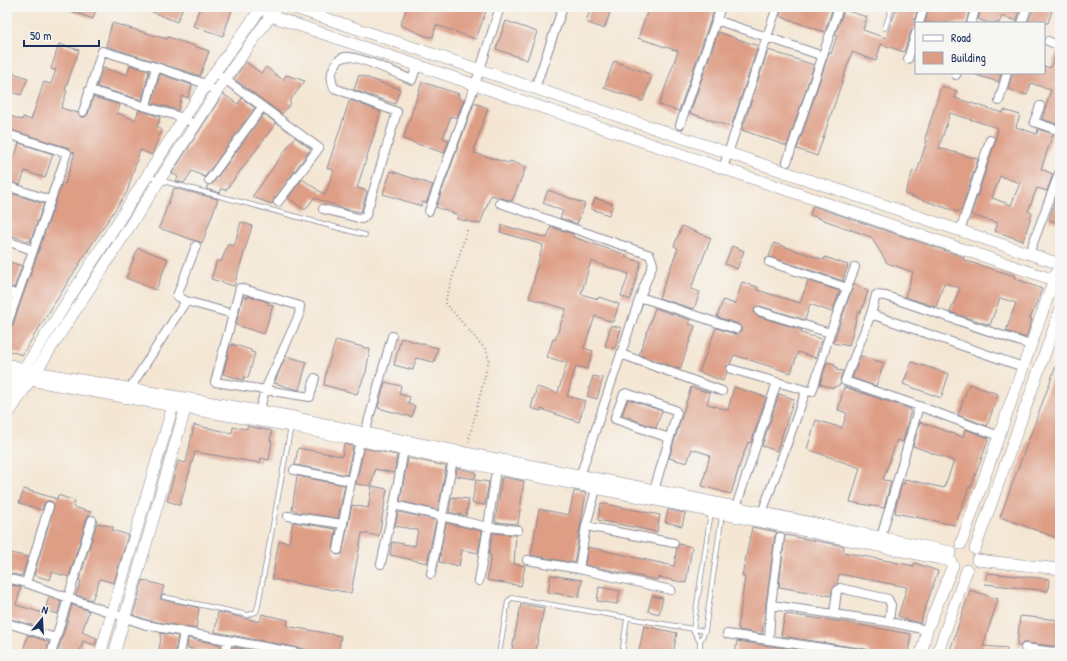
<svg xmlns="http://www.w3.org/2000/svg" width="1067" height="661" viewBox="0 0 1067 661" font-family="'Patrick Hand',sans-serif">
  <rect width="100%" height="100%" fill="#f6f6f2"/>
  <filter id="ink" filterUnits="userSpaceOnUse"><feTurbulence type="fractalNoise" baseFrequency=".025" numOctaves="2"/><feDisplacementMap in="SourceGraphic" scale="8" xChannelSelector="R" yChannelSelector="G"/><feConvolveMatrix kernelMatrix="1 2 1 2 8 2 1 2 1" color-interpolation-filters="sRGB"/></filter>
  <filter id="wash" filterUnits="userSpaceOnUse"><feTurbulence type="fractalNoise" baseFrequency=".012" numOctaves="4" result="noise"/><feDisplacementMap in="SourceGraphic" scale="16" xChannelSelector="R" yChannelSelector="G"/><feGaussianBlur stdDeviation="0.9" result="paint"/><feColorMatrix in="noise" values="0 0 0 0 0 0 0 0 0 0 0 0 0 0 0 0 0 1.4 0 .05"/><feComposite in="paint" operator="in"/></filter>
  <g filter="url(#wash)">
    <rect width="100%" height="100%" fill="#f4e6d3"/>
    <g id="blocks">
      <!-- building -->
      <path fill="#de9e86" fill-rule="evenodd" d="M63,7H97L93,19L63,8Z
        M140,7H183L177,22Z
        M200,7H233L223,36L193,26Z
        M407,7H475L486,11L476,39L436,25L433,37L425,36L400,25Z
        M591,7H612L604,29L586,22Z
        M649,7H715L679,111L659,105L678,51L638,38Z
        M782,7H833L825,32L784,18L780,16Z
        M897,7H902L917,12L914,22L916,28L913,29L911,31L904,52L881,44L876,61L852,52L817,156L797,149L829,53L831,54L837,36L835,35L844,10L867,17L863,30L886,38Z
        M929,7H965L970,8L966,23H925Z
        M982,7H1004L1019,13L1017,21L1002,16L999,23H988L978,19Z
        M1034,7H1041L1052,11L1048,23H1028Z
        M506,21L537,32L527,60L496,49Z
        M112,23L167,39L168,37L209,51L200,76L106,46Z
        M718,32L758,46L731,127L690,113Z
        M59,44L79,50L65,90L67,91L61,108L78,113L81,117H85L88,114L93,97L120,105L117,113L135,120L139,110L160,117L157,128L162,130L152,155L140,150L127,192L90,247L22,355L7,350V330L10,329L12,327L62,183L65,184L75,153L72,152L69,148L7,129V115L22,120L23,117L31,120L44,82L51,84L56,70L51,69Z
        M768,50L814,65L787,146L742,130Z
        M1057,51H1060V125L1042,119L1051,90L1031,83L1027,95L1008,89L1012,73H1044V66L1050,68Z
        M614,61L652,75L643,101L604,88Z
        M246,62L261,73L266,67L283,80L286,75L305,81L289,102L291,103L282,114L234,79Z
        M130,65L149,71L142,100L97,87L103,68L127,75Z
        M7,71L28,78L21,95L7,91Z
        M976,73H1001L999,82L976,75Z
        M160,74L192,85L188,98L182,96L178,110L152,103Z
        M359,75L400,89L395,104L354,90Z
        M422,82L459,94L458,98L464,100L457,118L451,116L443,138L449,140L444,153L403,139Z
        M941,86L957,91L955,98L1003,113L1004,110L1020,115L1016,127L1037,134L1038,129L1053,134L1041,169L1053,174L1047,191L1037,188L1028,211L1032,213L1023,241L995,231L998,223L971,215L995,142L998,128L950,113L939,148L978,159L961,211L959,210L958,212L905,194L913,170L917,172L927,140L925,139ZM1000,176L1020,183L1011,205L992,198Z
        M223,94L238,104L242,98L255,108L205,177L192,171L184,183L176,181L178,177L172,173Z
        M351,100L381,112L357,188L367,191L361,212L345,209L314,198L305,210L288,198L302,179L325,195L334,170L327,168L349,102H350Z
        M474,103L488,108L474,149L476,150L474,153L509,163L510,161L526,167L512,201L491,195L480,224L457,219L458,215L436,207Z
        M264,114L276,123L226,190L221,189L220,193L206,189L208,185L213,183Z
        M295,137L311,149L274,199L272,204L252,197Z
        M19,143L53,154L45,178L25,171L20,185L7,181V154L15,156Z
        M391,171L433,185L426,203L422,202L421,206L383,194Z
        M1060,187V223L1049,220Z
        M174,188L218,199L202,243L159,228Z
        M548,190L585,204L577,224L560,218L563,211L543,203Z
        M7,192L44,204L30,242L7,234V219L10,209H7Z
        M595,198L613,204L609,215L591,209Z
        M813,206L964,257L963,260L1015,276L1014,278L1042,289L1030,319H1032L1026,338L1006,331L1016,303L1000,298L990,325L950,312L960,288L944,283L936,307L905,297L913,272L887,263L871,237L810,215Z
        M241,222L252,226L234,286L211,279L217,260L221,262L228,244L234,246Z
        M502,225L547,238L551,227L573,234V237L626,255L625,257L641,262L630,300L621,296L629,274L591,261L581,294L598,299L599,297L619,304L613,322L595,316L584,348L593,351L587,369L576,366L567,396L585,401L579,422L541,409V411L531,408L537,387L557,393L558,392L567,363L547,357L553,339L555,340L566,309L529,298L535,276H534L543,245L500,232Z
        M682,226L711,238L691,289L700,292L694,309L659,298L678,248L674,246Z
        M774,243L824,260L825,257L848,265L843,279L844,281L769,257Z
        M732,246L744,251L737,269L725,264Z
        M138,248L168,259L156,290L126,278Z
        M7,261L22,266L14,288L7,286Z
        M808,281L840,291L832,312L810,304L805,320L760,306L755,307L754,312L757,316L802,330L801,333L821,339L816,358L798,352L791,373L734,355L730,364L726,367L727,373L723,381L699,372L716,328L735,334H737L741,331V328L738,324L717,317L723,300L735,304L742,282L758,287L757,290L800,303Z
        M854,284L868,291L861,312H858L849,346L833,343Z
        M243,296L248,298V296L268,302V304L273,305L264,334L236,325Z
        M655,308L690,320L689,324L695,326L680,369L639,355Z
        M611,325L621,328L615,349L605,346Z
        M401,338L438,348L434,362L416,358L413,370L394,365Z
        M336,340L370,349L366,372L357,394L324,385L327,367Z
        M232,344L251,350V352L255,353L248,378L244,377L243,380L223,374L230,346H232Z
        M286,356L307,362L299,390L274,383Z
        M861,356L884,363L876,386L852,378Z
        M1059,358H1060V539L1000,517Z
        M827,362L835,364L834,366L837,367L836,370L843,371L840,379L841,384L833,388L820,384Z
        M912,362L949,374L941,398L903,384Z
        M593,376L603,378L597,399L587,396Z
        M385,382L401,386L399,394L410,397L408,404L415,406L412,417L378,408Z
        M969,384L998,394L987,426L958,415Z
        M691,387L710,393L707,404L728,410L734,387L766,397L751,443L748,442L740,464L731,494L702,486L710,455L692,449L687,463L669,458Z
        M844,387L911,409L903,442L897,440L883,480L891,481L884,508L850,502L860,468L807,449L816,420L842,428L847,413L838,410Z
        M779,394L794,399L777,451L762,446Z
        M628,399L662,411L656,428L622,415Z
        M920,422L963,437L965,429L989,438L971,487H969L955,525L895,513L896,510H895L902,483L904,484L905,479L944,488L954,461L913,446Z
        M194,425L232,433L233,427L247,429V426L272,431L270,441H272L269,460L261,458L260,463L195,452L180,505L167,501L178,461L186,463Z
        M344,444L353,446L347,475L295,465L298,448L342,456Z
        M364,448L397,455L394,473L375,469L371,486L356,484Z
        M408,458L446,466L438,510L400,501Z
        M457,468L476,472L475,479L456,476Z
        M297,476L345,485L338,518L296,512V510H292Z
        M502,477L524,481L518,524L495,522Z
        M476,480L489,482L485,505L472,503Z
        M372,486L387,489L379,536L362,533L351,593L272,579L279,541L289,543L293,522L336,529L333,551L337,555L342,554L352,505L368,508Z
        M24,489L57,499L58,495L75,501L73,507L91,512L87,518L69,577L52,572L50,580L34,575L54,505L51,501H47L44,504L42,510L19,503Z
        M574,491L586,493L574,563L531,555L539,509L569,515Z
        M452,497L469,499L466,516L449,512Z
        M601,503L660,515L657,532L598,520Z
        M668,510L685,513L682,526L665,522Z
        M398,512L436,520L427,563L390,555L392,542L415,546L418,530L395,526Z
        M97,523L113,527L112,530L128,535L114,583L100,579L92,600L76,595L81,581L79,580Z
        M446,523L482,531L478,553L462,550L459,566L439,562Z
        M752,527L777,532L775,536L762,634L739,630V628H738L745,577L742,576Z
        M493,533L516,535L514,564L525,566L521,586L487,580L491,556L489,555Z
        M785,535L844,546L843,552L914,566L915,563L938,571L920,623L908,620L898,616L907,587L839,574L837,584L832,590L831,596L779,587Z
        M679,544L692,547L686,583L658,577L657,580L585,565L588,547L674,566L677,547Z
        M7,552L28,557L22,576L7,573Z
        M987,573L1049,579L1048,591L985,584Z
        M551,575L582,580L579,597L548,592Z
        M143,580L164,586L160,599L199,608L196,629L147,620L133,615Z
        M7,584L21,587L16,605L43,613L39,627L7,618Z
        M599,587L620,591L617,604L597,601Z
        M970,590L998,599L983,646L1007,648L1006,654H949Z
        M652,596L663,598L659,614L648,611Z
        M49,597L61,601L58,614L45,610Z
        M521,604L544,608L535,654H511Z
        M72,605L89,611L82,632L97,638L95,645L83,641L79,654H57Z
        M218,612L260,622L262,614L288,620L287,626L341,636L338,654H326L314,652L313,654H308L307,650L304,649L215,632Z
        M785,614L844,622L911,634L908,654H873L869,653L868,650L865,649L781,636Z
        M1020,616L1060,620V647L1026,643H1023L1020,646H1017Z
        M644,626L677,633L673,654H654L639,651Z
        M161,633L178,636L175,654H158L161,639L160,638Z
        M28,635L49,642L46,654L23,650Z
        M188,638L221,645L220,654L187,648Z
        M737,641L826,654H735Z
        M232,647L273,654H231Z"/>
    </g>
  </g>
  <g filter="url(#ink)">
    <use href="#blocks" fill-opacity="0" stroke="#888a98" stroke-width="1"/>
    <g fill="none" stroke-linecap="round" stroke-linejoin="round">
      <defs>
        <path id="lane" d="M885,28L892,7
          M149,176L159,180L365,235
          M164,597L248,615L256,612L258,606L291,426
          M700,642L693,630L711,512
          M499,654L508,601L512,598L705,631
          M622,654L627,618
          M700,654V642L705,631L722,515"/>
        <path id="street" d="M716,20L823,56
          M919,23L924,7
          M971,23L976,7
          M1022,23L1027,7
          M1048,41L1060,46
          M908,59L916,33
          M215,72L319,148L278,202
          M956,75L957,73
          M535,88L563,7
          M89,90L184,118L195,125
          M999,101L1007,73
          M146,106L156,67
          M1040,106L1034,122L1060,131
          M83,112L102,51L156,67L206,84L216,92
          M680,125L721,7
          M7,134L67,153L7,325
          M787,162L839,7
          M723,168L777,7
          M209,180L262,107
          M7,186L50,200
          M500,203L650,255L653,264L640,297L580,476
          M323,209L362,219L366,215L397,112L334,88C331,81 330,74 334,67C337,62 339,58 345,57C355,54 400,75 412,80L417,65
          M429,211L475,85L500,7
          M960,231L990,140
          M7,241L32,250
          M196,246L177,296L186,301L226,312
          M1029,254L1060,171
          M769,262L847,288
          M7,291L17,295
          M640,297L736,329
          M759,311L830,333
          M871,314L1023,367
          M621,354L722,391
          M731,369L812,392L830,333L855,267
          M130,388L186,301
          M259,412L265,390L299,315L300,306L240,288L215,382L310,397L315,378
          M365,433L392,336
          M999,436L919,406L845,381L871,314L876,295L886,296L1030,345
          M294,470L351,481
          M654,490L677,413L675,410L626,393L624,394L615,417V419L669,438
          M394,505L488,527L518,530
          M736,507L777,382
          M762,513L806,391
          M288,516L343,524
          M586,526L674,543
          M881,537L919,406
          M338,550L351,481L360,441
          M527,560L579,569L671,590
          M381,564L394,505L404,449
          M579,569L586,526L596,489
          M431,574L453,460
          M7,578L26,583L146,625L303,654
          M479,581L488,527L495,477
          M26,583L49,506
          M771,605L889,622L927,630
          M834,613L837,591L840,588L888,599L891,605L889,622
          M7,623L56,638
          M727,634L864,654
          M769,639L771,605L780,537
          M1025,648L1060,653
          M51,654L92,520
          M180,654L184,632
          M225,654L228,640"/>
        <path id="secondary" d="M263,7L271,16L1060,282
          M292,7L1060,264
          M7,364L35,372L294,417L365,433L654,490L951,552
          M7,374L30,380L173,406L291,426L453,460L651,499L951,561
          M7,396L184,118L215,72L262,7
          M7,416L225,79L277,7
          M961,544L1060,262
          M975,549L1060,311
          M977,560L1060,569
          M100,654L175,399
          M114,654L187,403
          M921,654L927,630L953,565
          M937,654L967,570"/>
      </defs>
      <!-- lane casing -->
      <use href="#lane" stroke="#888a98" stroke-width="5.5"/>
      <!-- street casing -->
      <use href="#street" stroke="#888a98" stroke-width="10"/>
      <!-- secondary casing -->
      <use href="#secondary" stroke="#888a98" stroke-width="12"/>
      <!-- path -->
      <path stroke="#888a98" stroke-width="2" stroke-dasharray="1 3" stroke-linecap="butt" d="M467,230L446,299V304L486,350L489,359L468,443"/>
      <!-- lane -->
      <use href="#lane" stroke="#fff" stroke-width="4"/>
      <!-- street -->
      <use href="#street" stroke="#fff" stroke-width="8"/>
      <!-- secondary -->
      <use href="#secondary" stroke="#fff" stroke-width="11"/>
    </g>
  </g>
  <!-- margin -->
  <rect width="1067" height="661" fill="none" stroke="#f6f6f2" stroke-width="24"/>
  <!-- legend -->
  <rect x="915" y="22" width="130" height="52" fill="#f6f6f2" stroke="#9ea6b7"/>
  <rect x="923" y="35" width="20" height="6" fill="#ffffff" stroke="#9ea6b7"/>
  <text x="951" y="42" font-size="12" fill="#1b2f5e">Road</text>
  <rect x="923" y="52" width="20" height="12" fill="#de9e86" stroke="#9ea6b7"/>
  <text x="951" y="62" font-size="12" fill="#1b2f5e">Building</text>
  <!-- north arrow -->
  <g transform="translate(42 619) rotate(18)" stroke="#f6f6f2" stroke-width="3" paint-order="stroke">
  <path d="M0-3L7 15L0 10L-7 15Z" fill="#1b2f5e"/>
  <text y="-6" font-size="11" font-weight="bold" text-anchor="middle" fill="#1b2f5e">N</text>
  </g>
  <!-- scale -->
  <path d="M24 40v6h75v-6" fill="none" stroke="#1b2f5e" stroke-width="2"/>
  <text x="30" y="40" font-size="12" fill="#1b2f5e" stroke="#f6f6f2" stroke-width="3" paint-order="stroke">50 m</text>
</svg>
